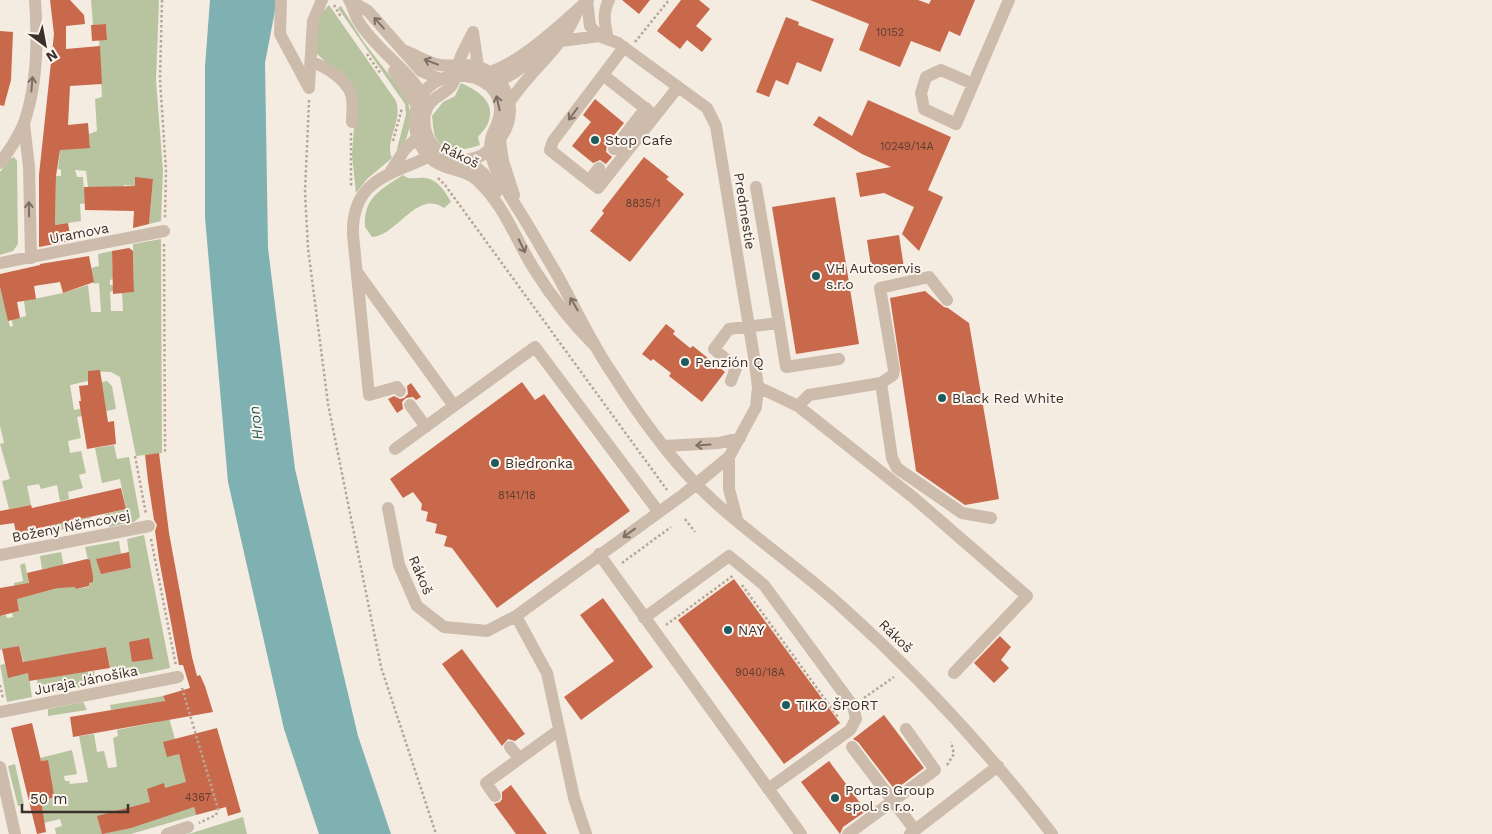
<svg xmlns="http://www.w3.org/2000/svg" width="1492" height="834" viewBox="0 0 1492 834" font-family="'Work Sans',sans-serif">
  <rect width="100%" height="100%" fill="#f4ebe1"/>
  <!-- green -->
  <path fill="#b8c4a0" d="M91,0H159L156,80L163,171L161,221L149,224L153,179L136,178L135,186L124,185L123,188L88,187L86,171L75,170L77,177H83L84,189H86L89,203L80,204L81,221L55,225L56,176H61V170L58,169L62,133L90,148L89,134L97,131L95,99L102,97L99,40L107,39L106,24L93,25Z
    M329,5L396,101C403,121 384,141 392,158L367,179L356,193L352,155L354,127L349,84L315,52L318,17Z
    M341,6L363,41L406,97C414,115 410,138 398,153L397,149L406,114L405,104L338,8Z
    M461,83C476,90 495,100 489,120C488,126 482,132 478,137L480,145C465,150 444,155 435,136C433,131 433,122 432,116L443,102L455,96Z
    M14,157L17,161L18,244L13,251L0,255V172L10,159Z
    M403,175C412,182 419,175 430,179C440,183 446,193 451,202L444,208C417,189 397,236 372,237L365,227C363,197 382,189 403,175Z
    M161,239L162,453L136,456L120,377L111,372L88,371V381L70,385L74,410L105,404L101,382L107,381L112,386L116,409L77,417L81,438L68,441L70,453L81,451L86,473L79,475L83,488L68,492L69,499L60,501L57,485L41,489L39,484L27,486L31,505L9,509L2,481L10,479L0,444L4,443L0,426V287L10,327L13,326L11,317L15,319L26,316L24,301L63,293L88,285L91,312H101L99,283L94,284L91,268L99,266L98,254L112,251L113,279L110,280V285H114L113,291L110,292L111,311H123L122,293L134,292L133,244Z
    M114,445L117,459L129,457L140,517L134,522L109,527L106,521L128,516L127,513L105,517V514L126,509L120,479L102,483L95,448Z
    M91,517L92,523L50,532L48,526Z
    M144,535L170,668L113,680L106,647L84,651L88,672L94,671L96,684L40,695L36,676L29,677L32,697L7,702L0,665L5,664L8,677L27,673L19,646L0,650V616L6,615L7,618L13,617L12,613L19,611L14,583L23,581L20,565L25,563L31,595L55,589L50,568L42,569L40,556L61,552L68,587L75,586L76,589L89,587V583L93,581L85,547L119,541L121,554L104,557L107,573L131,568L127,539Z
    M163,696L196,815L131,834H56L55,828L62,826L60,819L35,825L33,818L40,801L52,798L48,760L41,761L40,758L72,750L77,774L64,776L65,781H69L70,784L88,782L79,736L94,734L97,752L104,751L108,768L117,767L113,738L118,736L117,730L158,722L155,703L111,710L110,705Z
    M83,702L87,710L48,716V709Z
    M15,764L24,805L18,806L8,766Z
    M243,817L247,834H187L192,833Z"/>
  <!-- water -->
  <path fill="#7fb0b2" d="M210,0H277L265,63L268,248L295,469L358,736L391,834H319L284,729L228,482L205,217V67Z"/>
  <!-- building -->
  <path fill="#c8694b" d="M50,0H70L84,15L85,24L66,26V49L100,46L102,84L70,86L68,125L88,123L90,148L60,150L56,176L55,225L68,223L71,241L39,247V175L54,34Z
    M622,0H650L639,14Z
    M681,0H699L710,9L696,26L712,39L702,52L687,40L680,49L657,31Z
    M810,0H918L929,4L931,0H975L960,36L949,31L940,52L911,41L900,67L859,50L869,24Z
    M786,17L799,22L798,25L834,39L821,72L797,62L788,85L776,80L769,97L756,92Z
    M106,24L107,40L92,41L91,25Z
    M0,31L13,32L11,80L4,106L0,105Z
    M595,99L624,123L607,144L606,152L612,157L606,164L600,160L593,163L572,146L591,122L583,115Z
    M868,100L951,137L928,190L943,197L919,251L902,234L914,207L884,193L860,197L856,173L891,167L862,154L813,125L819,116L852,136Z
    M644,157L669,177L666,179L684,194L630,262L590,231L604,213L602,211Z
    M135,177L153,179L149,224L133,228L134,211L85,210L84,187L135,186Z
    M835,197L859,344L796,354L772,207Z
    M899,235L904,268L872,273L867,240Z
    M129,248L133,251L134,292L113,294L112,251Z
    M89,256L94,282L63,293L60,282L34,286L36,299L17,302L20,318L8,321L0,287V274L40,265V264Z
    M925,291L944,307L948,308L969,323L999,499L965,505L916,471L890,298Z
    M666,324L675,331L673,334L690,348L693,346L725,372L702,402L669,376L671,373L653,359L651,361L642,354Z
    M100,370L108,422L114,421L116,444L87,449L79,401H81L79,386L88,385V371Z
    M522,382L535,400L544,394L630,511L497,608L452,548L444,546L447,536L435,533L437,524L426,521L428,512L421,510L422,504L413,492L403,498L390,479Z
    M411,383L421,397L416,400L413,397L406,398L402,402L403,409L397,413L388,399L394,396L400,399L404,398L408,394L407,386Z
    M159,453L169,533L192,657L197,676L200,675L205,686L213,712L73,737L70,717L165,701L163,696L190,688L183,665H179L159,559L155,531L157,525L154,520L148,481L145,455Z
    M121,488L126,509L16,533L14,523L0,525V511L31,505L32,508Z
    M129,552L131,568L101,574L96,559Z
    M87,559L90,560L93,576V582L89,583V586L76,589L75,587L58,588L17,599L19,611L0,616V588L29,583L27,573Z
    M734,579L840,723L784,764L678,620Z
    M603,598L653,667L581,720L564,697L614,661L580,615Z
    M1000,636L1011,647L1001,660L1009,668L994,683L974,663Z
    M149,638L153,659L132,662L129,642Z
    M19,646L23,662L106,647L110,668L29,681L28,673L8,678L2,649Z
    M462,649L525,734L515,741L508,739L502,746L442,664Z
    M884,715L924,768L895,790L858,742L853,739Z
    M32,723L41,761L48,760L54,795L52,798L41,801L46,832L37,834L11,728Z
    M217,728L241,812L228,816L226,807L196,815L194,807L131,828L102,834L97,816L150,802L147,789L164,783L165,788L186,782L179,754L167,757L163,742Z
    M829,761L866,811L843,827L840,834L801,782Z
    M511,785L539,823L547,834H516L494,804L500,802L502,799V792Z"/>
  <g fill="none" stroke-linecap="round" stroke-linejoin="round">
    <!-- path -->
    <path stroke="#b9a596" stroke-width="2.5" stroke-dasharray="2.5 2.5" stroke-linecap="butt" d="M162,0L160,79L166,170L165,218
      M334,5L341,17
      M635,42L669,0
      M367,54L381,74
      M309,100L305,192L308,248L328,404L381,667L436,834
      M351,133V188
      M393,141L402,108
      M438,178L445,185L667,490
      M164,244L165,452
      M135,456L146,514
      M685,519L695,532
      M101,521L126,515
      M151,539L176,666
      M622,563L671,527
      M742,585L838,717
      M666,625L734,575
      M0,685L3,698
      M182,688L218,809L216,815L199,823
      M864,698L894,677
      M947,765L954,754L951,742"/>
    <!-- minor -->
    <path stroke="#cdbbac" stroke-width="12" d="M281,0L280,34L309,88
      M349,0L368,11L421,71L440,79
      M587,0L590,26L599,36
      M350,1C353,7 355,16 359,22C376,50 410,70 426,101
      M473,32L478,66
      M608,39C605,26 602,13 609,0
      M624,47L603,75L655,116
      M405,51C416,55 428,63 440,65C461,68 474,58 494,76C541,118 473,191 434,146C426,138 423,125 425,114C428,97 444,96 452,85C457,78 457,67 460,59C463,50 469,41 473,32
      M311,62C325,66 346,79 351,94C354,102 352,113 352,122
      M394,71L418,107
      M490,72C521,62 563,23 588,0
      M603,75L553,141L550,150L598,188L678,87
      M492,83C514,77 538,56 551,38
      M973,84L941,70L926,77L921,93L924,109L956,124L1009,0
      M309,86L313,21L322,0
      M509,103C530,70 562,49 577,12
      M24,124L29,167L31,258
      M500,140L503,161L514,195
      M614,149L646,108
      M467,160L484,174L496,193
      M0,163C9,151 18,138 24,123C37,86 38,39 35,0
      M391,171L405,149L417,138
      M589,181L599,168
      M756,187L779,323
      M0,263L164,231
      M357,272L454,406L535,347L658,511
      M596,347C574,325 553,299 536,272C515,240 507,208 477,180C465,169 448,171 434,161C423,153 416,140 415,126C411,50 527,67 494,131C487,144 491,157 496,170C502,184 509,194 516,206C530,227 542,250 555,271C574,305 590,341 612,373C636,411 664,450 695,483C739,528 795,564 842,607C919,676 989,752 1052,834
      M731,381L736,368L714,349L729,329L779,323L786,367L839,359
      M881,383L892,458L897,468L962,513L991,518
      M758,387L798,406L914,498L1027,596L954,673
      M400,391L397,387L369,395L353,235C351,177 394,175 434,154
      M410,405L426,427
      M798,406L809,395L881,383L893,375L894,370L880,288L929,277L947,300
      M664,446L719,443L740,438
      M395,449L454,406
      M729,457V489L737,519
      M388,508L399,565L417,606L444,627L487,631L516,616L684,494L729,457L756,407L758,387L754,357L716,126L707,108L618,43L599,36L561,41
      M599,554L801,834
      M0,555L149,526
      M516,616L547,673L574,798L586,834
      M644,618L729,556L764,585L853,706L856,719L850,730L768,789
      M0,712L178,677
      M510,747L519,758
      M852,747L915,830
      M0,767L15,834
      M495,796L486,783L559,730
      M167,834L188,827
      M848,834L935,770L906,729
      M910,834L998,766"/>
  </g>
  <!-- one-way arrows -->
  <defs><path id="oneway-shaft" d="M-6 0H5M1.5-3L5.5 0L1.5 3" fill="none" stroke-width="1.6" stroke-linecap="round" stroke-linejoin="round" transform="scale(1.25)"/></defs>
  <g stroke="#7d6f65">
    <use href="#oneway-shaft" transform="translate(379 23) rotate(-132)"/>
    <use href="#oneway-shaft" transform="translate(431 62) rotate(-159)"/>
    <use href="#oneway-shaft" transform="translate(32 84) rotate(-85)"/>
    <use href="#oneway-shaft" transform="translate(498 103) rotate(-103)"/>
    <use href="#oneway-shaft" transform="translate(573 114) rotate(127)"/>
    <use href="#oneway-shaft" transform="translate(29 209) rotate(-91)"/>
    <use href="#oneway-shaft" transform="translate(522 246) rotate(64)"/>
    <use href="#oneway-shaft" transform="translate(574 304) rotate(-120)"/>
    <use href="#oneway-shaft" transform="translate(703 445) rotate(176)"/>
    <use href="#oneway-shaft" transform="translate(629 533) rotate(144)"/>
  </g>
  <!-- markers -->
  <g fill="#1f5a5e" stroke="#fbf5ee" stroke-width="2">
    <circle cx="595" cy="140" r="5"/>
    <circle cx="816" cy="276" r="5"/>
    <circle cx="685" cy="362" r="5"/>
    <circle cx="942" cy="398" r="5"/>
    <circle cx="495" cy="463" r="5"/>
    <circle cx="728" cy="630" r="5"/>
    <circle cx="786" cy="705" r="5"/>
    <circle cx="835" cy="798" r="5"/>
  </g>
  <g text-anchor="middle" stroke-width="4" stroke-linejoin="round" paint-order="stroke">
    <!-- number labels -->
    <g font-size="11" fill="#5e3e33">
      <text x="890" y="36">10152</text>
      <text x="907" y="150">10249/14A</text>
      <text x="643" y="207">8835/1</text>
      <text x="517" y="499">8141/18</text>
      <text x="760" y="676">9040/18A</text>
      <text x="198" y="801">4367</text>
    </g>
    <!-- poi labels -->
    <g font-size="14" fill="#3b302b" stroke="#fbf5ee" text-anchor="start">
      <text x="605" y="145">Stop Cafe</text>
      <text x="826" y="273">VH Autoservis<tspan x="826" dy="16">s.r.o</tspan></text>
      <text x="695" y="367">Penzión Q</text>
      <text x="952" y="403">Black Red White</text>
      <text x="505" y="468">Biedronka</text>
      <text x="738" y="635">NAY</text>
      <text x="796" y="710">TIKO ŠPORT</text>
      <text x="845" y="795">Portas Group<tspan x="845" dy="16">spol. s r.o.</tspan></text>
    </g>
    <!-- street labels -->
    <g font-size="14" fill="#3b302b" stroke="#fbf5ee">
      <text transform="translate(460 155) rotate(26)" y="5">Rákoš</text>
      <text transform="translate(745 211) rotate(81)" y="5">Predmestie</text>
      <text transform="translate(79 233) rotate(-11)" y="5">Uramova</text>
      <text transform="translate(71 526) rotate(-11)" y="5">Boženy Němcovej</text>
      <text transform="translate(421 575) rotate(67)" y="5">Rákoš</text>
      <text transform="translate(896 636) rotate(44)" y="5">Rákoš</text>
      <text transform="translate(86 680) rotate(-11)" y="5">Juraja Jánošíka</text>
    </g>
    <!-- water labels -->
    <g font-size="15" font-style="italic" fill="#1f5a5e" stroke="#fbf5ee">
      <text transform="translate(256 423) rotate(-97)" y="5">Hron</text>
    </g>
  </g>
  <!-- north arrow -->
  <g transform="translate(45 45) rotate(148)" stroke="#fbf5ee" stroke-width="4" paint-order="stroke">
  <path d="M0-4L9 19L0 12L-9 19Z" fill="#3b302b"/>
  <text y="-8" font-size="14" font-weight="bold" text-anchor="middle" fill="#3b302b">N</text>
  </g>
  <!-- scale -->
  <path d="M22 804v8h106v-8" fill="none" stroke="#3b302b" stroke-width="2.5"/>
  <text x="30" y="804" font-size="15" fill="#3b302b" stroke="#fbf5ee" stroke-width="4" paint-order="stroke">50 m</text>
</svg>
